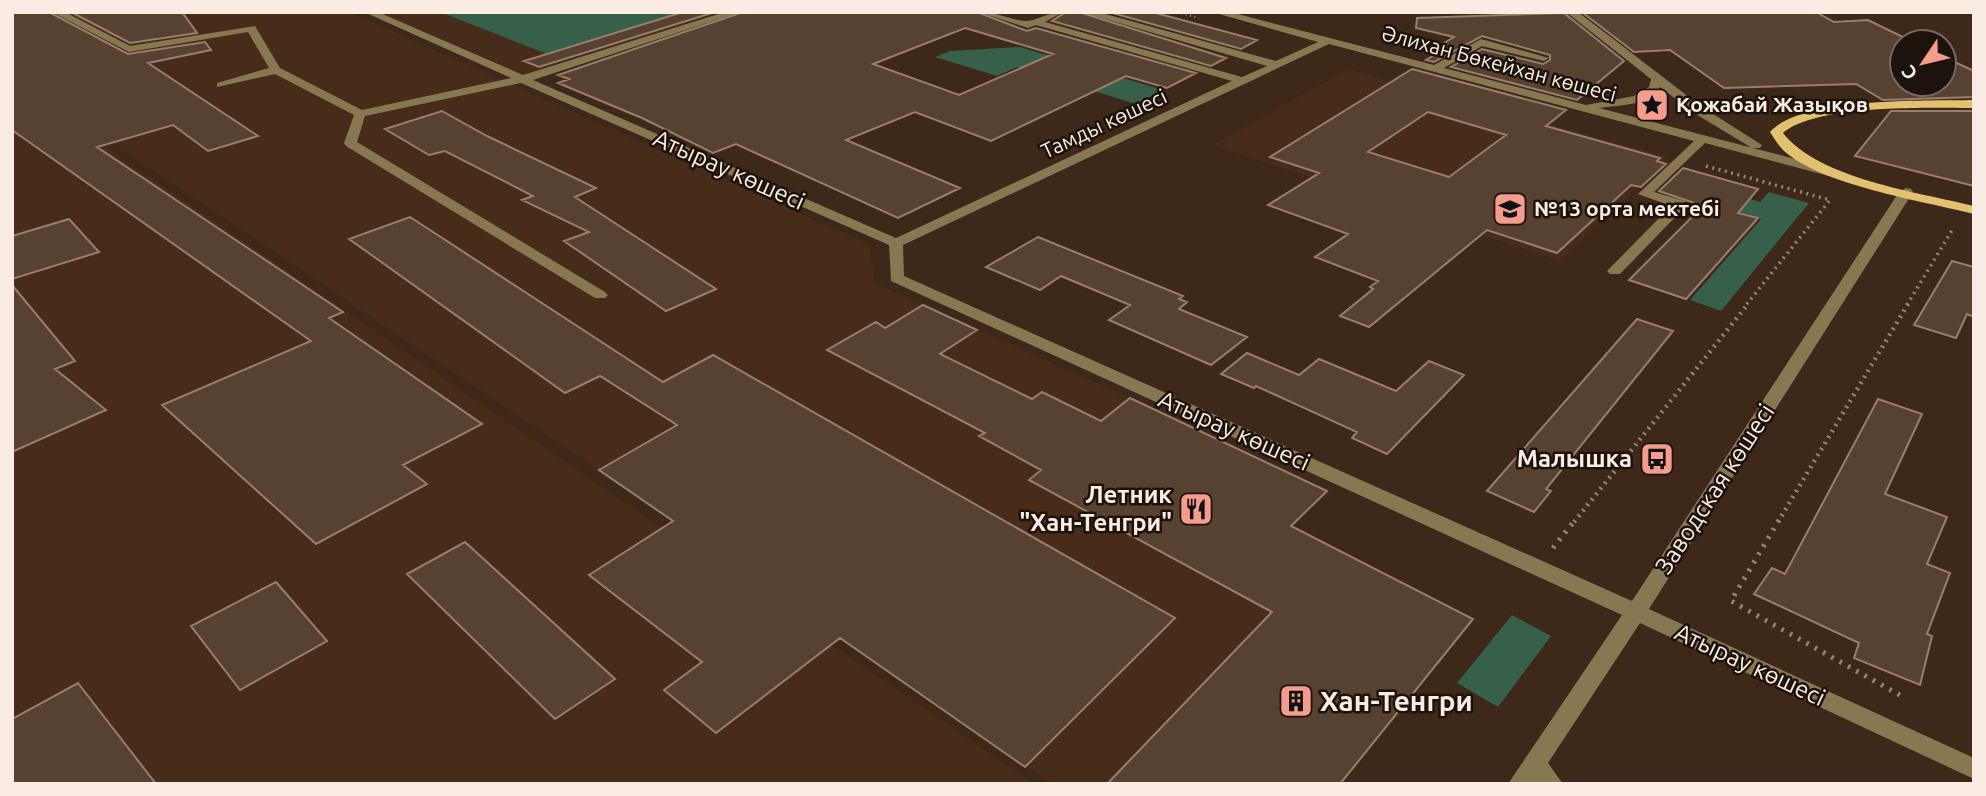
<svg xmlns="http://www.w3.org/2000/svg" width="1986" height="796" viewBox="0 0 1986 796" font-family="Ubuntu,sans-serif">
  <rect width="100%" height="100%" fill="#3d2819"/>
  <!-- built -->
  <path fill="#472c19" d="M12,12H350L869,244L875,283L1130,398L1030,480L1272,612L1107,784H1053L1025,767L599,470L12,76Z
    M379,12H440L547,54L683,12H730L527,77Z
    M1348,69L1669,157L1560,261L1213,145Z
    M12,82L1035,784H12Z"/>
  <!-- green -->
  <path fill="#366049" d="M440,12H683L547,54Z
    M1020,47L1163,90L1136,104L1017,67L997,76L935,57L950,51Z
    M1769,192L1809,203L1721,311L1690,300L1761,219L1738,211L1750,199L1760,202Z
    M1512,615L1551,636L1498,707L1457,683Z"/>
  <!-- building -->
  <path fill="#574131" stroke="#987e6d" stroke-width="2" fill-rule="evenodd" d="M12,12H49L128,54L205,42L211,50L148,63L258,136L208,151L173,125L97,147L343,312L329,318L482,424L403,465L427,484L316,544L162,405L311,341L12,130Z
    M71,12H182L197,33L130,43Z
    M683,12H715L539,67L524,61Z
    M743,12H977L1027,31L1036,28L1196,73L1167,88L1126,76L991,141L915,112L846,140L960,188L898,218L736,144L713,153L642,118L558,83L569,79L558,75ZM965,28L1053,54L959,95L873,64Z
    M1066,12H1079L1226,58L1211,66L1052,21Z
    M1109,12H1152L1257,40L1241,49Z
    M1816,12L1834,22L1868,20L1913,42H1902V84H1944V57L1974,71V97L1883,100L1856,84L1724,88L1670,50L1634,52L1583,13Z
    M1564,13L1624,61L1577,100L1451,67L1482,49L1543,64L1550,60V55L1482,36L1434,62L1426,60L1447,48L1439,46L1454,37L1416,28L1417,18Z
    M1412,69L1566,110L1546,126L1660,158L1657,161L1666,164L1641,187L1631,185L1557,253L1487,230L1369,327L1340,316L1373,289L1370,287L1378,281L1315,257L1348,234L1268,205L1319,173L1270,157ZM1428,112L1506,135L1449,177L1368,152Z
    M442,111L487,136L596,188L575,197L716,289L666,311L564,241L589,232L522,200L533,196L445,151L429,155L385,129Z
    M1891,111H1974V186L1855,156Z
    M1683,168L1758,189L1738,213L1758,218L1686,299L1629,280L1703,206L1659,191Z
    M410,217L663,382L713,355L1175,618L1025,767L840,638L716,733L664,690L702,662L589,575L673,521L599,470L677,425L600,376L565,393L349,239Z
    M69,219L99,252L12,279V236Z
    M1038,237L1183,296L1179,299L1187,302L1179,309L1247,337L1211,365L1109,320L1130,305L1061,276L1040,290L986,267Z
    M1952,261L1974,267V317L1967,314L1956,338L1914,325Z
    M12,285L75,361L55,369L106,410L12,452Z
    M923,305L977,330L940,354L1032,399L1042,392L1101,421L1130,398L1327,491L1291,526L1473,619L1340,784H1107L1272,612L1029,480L1041,470L979,436L985,433L827,350L876,322L885,328Z
    M1637,319L1673,331L1546,489L1551,491L1534,512L1487,491Z
    M1247,353L1299,375L1319,359L1396,391L1429,361L1464,375L1387,454L1352,438L1357,432L1256,386L1254,388L1221,374Z
    M1878,399L1922,414L1885,494L1947,517L1927,564L1950,573L1927,634L1932,636L1920,685L1854,658L1859,643L1754,594L1772,568L1785,574Z
    M465,542L615,679L555,719L407,574Z
    M276,582L327,641L240,690L191,626Z
    M78,683L156,784H12V719Z"/>
  <g fill="none" stroke-linecap="round" stroke-linejoin="round">
    <!-- path-far3 -->
    <path stroke="#968477" stroke-width="2.5" stroke-dasharray="1 3.5" stroke-linecap="butt" d="M1177,12L1199,18"/>
    <!-- path-far2 -->
    <path stroke="#968477" stroke-width="3.5" stroke-dasharray="2 4.5" stroke-linecap="butt" d="M1706,166L1830,200L1746,305
      M1907,305L1954,227"/>
    <!-- path-far1 -->
    <path stroke="#968477" stroke-width="4.5" stroke-dasharray="2 5" stroke-linecap="butt" d="M1574,522L1748,304
      M1778,522L1908,304"/>
    <!-- path -->
    <path stroke="#968477" stroke-width="5" stroke-dasharray="2.5 7" stroke-linecap="butt" d="M1779,520L1731,601L1905,698
      M1553,548L1575,520"/>
    <!-- minor -->
    <path fill="#877851" fill-rule="evenodd" d="M52,12H65L130,46L255,26L280,68L362,110L511,78L364,12H378L523,75L725,12H741L533,80L896,238L1232,81L1036,25L1028,28L979,12C996,12 1008,19 1024,21C1034,22 1049,12 1063,12L1045,22L1242,77L1267,66L1081,12H1098L1276,61L1318,42L1212,12H1230L1434,65L1481,39L1549,58L1544,61L1482,46L1444,68L1586,105L1634,96L1649,87L1651,79L1566,12H1578L1702,107L1762,145L1760,148H1752L1694,113L1660,87C1650,106 1619,105 1599,108L1834,169L1836,172L1829,176L1705,143L1654,192L1685,201V207L1620,274H1610L1607,271L1610,268L1671,206L1638,194L1694,141L1329,44L903,245L904,276L1632,601L1899,192L1906,188L1911,189L1913,192L1649,609L1974,758V779L1640,623L1548,763L1563,784H1508L1622,615L891,281L889,245L521,83L365,116L357,142L605,292L608,295L605,298H595L346,146L344,143L354,115L275,74L217,87V83L269,68L248,32L129,52Z"/>
    <!-- major -->
    <path fill="#e2c26f" fill-rule="evenodd" d="M1974,100V108C1928,108 1817,104 1783,133C1819,179 1918,192 1974,206V214C1923,201 1820,185 1783,150C1778,145 1774,138 1770,132C1800,97 1927,101 1974,100Z"/>
  </g>
  <!-- icons -->
  <defs>
    <symbol id="sight-square" viewBox="-11 -11 22 22"><rect x="-9" y="-9" width="18" height="18" rx="4" fill="#f49d8c" stroke="#1d130d"/><path d="M0-6L1.8-2.2L6-1.7L2.9 1.2L3.7 5.4L0 3.3L-3.7 5.4L-2.9 1.2L-6-1.7L-1.8-2.2Z" fill="#111"/></symbol>
    <symbol id="school-square" viewBox="-11 -11 22 22"><rect x="-9" y="-9" width="18" height="18" rx="4" fill="#f49d8c" stroke="#1d130d"/><path d="M0-5L7-2L0 1L-7-2ZM-4 1L0 2.5L4 1V4Q0 6-4 4Z" fill="#111"/></symbol>
    <symbol id="bus-square" viewBox="-11 -11 22 22"><rect x="-9" y="-9" width="18" height="18" rx="4" fill="#f49d8c" stroke="#1d130d"/><path d="M-5-6H5V4H4V6H2V4H-2V6H-4V4H-5ZM-3.5-4V0h7V-4ZM-3.5 1.2v1.5H-2V1.2ZM2 1.2v1.5H3.5V1.2Z" fill="#111"/></symbol>
    <symbol id="restaurant-square" viewBox="-11 -11 22 22"><rect x="-9" y="-9" width="18" height="18" rx="4" fill="#f49d8c" stroke="#1d130d"/><path d="M-5-6h1v4h1v-4h1v4h1v-4h1v5L-1.5 .5V6h-2V.5L-5-1ZM5-6V6H3V1.5H1.5Q1.5-4 5-6Z" fill="#111"/></symbol>
    <symbol id="building-square" viewBox="-11 -11 22 22"><rect x="-9" y="-9" width="18" height="18" rx="4" fill="#f49d8c" stroke="#1d130d"/><path d="M-4-6H4V6H1V3H-1V6H-4ZM-2.5-4.3h1.7v1.8h-1.7ZM.8-4.3h1.7v1.8H.8ZM-2.5-1h1.7V.8h-1.7ZM.8-1h1.7V.8H.8Z" fill="#111"/></symbol>
  </defs>
  <g fill-rule="evenodd">
    <use href="#sight-square" x="1633" y="86" width="38" height="38"/>
    <use href="#school-square" x="1491" y="190" width="38" height="38"/>
    <use href="#bus-square" x="1638" y="440" width="38" height="38"/>
    <use href="#restaurant-square" x="1177" y="490" width="38" height="38"/>
    <use href="#building-square" x="1277" y="682" width="38" height="38"/>
  </g>
  <g text-anchor="middle" stroke-width="5" stroke-linejoin="round" paint-order="stroke">
    <!-- far-street labels -->
    <g font-size="21" fill="#faece2" stroke="#1d130d">
      <text transform="translate(1499 64) rotate(15)" y="7">Әлихан Бөкейхан көшесі</text>
      <text transform="translate(1104 124) rotate(-25)" y="7">Тамды көшесі</text>
    </g>
    <!-- far-poi labels -->
    <g font-size="21" font-weight="bold" fill="#faece2" stroke="#1d130d" text-anchor="start">
      <text x="1676" y="112">Қожабай Жазықов</text>
      <text x="1534" y="216">№13 орта мектебі</text>
    </g>
    <!-- street labels -->
    <g font-size="24" fill="#faece2" stroke="#1d130d">
      <text transform="translate(729 170) rotate(24)" y="8">Атырау көшесі</text>
      <text transform="translate(1234 431) rotate(24)" y="8">Атырау көшесі</text>
      <text transform="translate(1715 489) rotate(-57)" y="8">Заводская көшесі</text>
      <text transform="translate(1750 665) rotate(25)" y="8">Атырау көшесі</text>
    </g>
    <!-- poi labels -->
    <g font-size="24" font-weight="bold" fill="#faece2" stroke="#1d130d" text-anchor="end">
      <text x="1632" y="467">Малышка</text>
      <text x="1172" y="503">Летник<tspan x="1172" dy="28">"Хан-Тенгри"</tspan></text>
    </g>
    <!-- near-poi labels -->
    <g font-size="28" font-weight="bold" fill="#faece2" stroke="#1d130d" text-anchor="start">
      <text x="1320" y="711">Хан-Тенгри</text>
    </g>
  </g>
  <!-- border -->
  <rect width="1986" height="796" fill="none" stroke="#faece2" stroke-width="28"/>
  <!-- north arrow -->
  <g transform="translate(1923 63) rotate(235)"><circle r="33" fill="#1d130d" stroke="#756a62" stroke-width="2"/>
  <path d="M0-5L12 26L0 18L-12 26Z" fill="#f49d8c"/>
  <text y="-10" font-size="19" font-weight="bold" text-anchor="middle" fill="#faece2">С</text>
  </g>
</svg>
